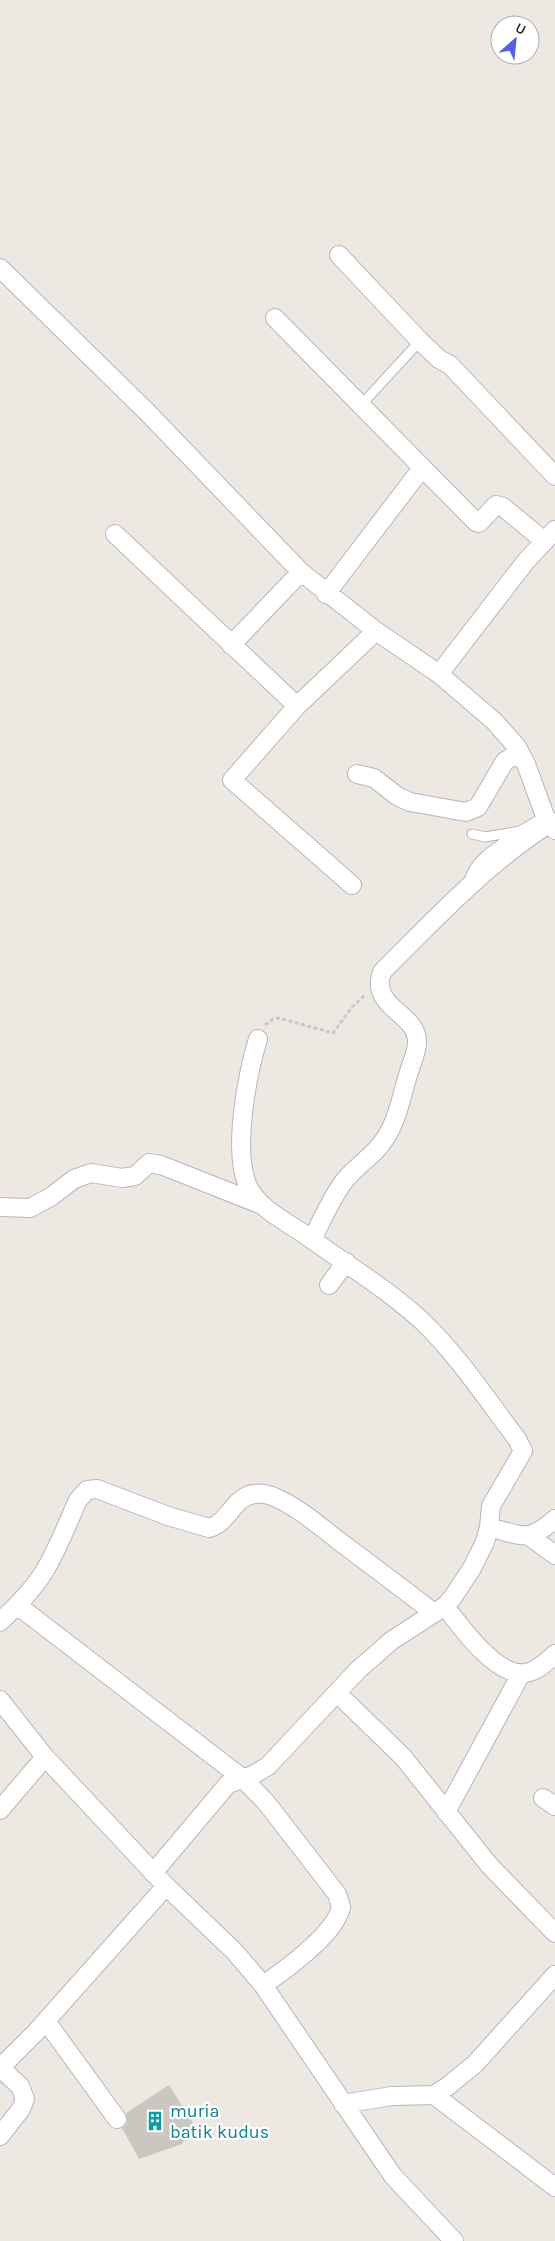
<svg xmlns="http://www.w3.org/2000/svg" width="555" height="2241" viewBox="0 0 555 2241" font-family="Karla,sans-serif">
  <rect width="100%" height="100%" fill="#ede9e2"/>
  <!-- building -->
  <path fill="#c9c7c0" d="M169,2085L193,2123L182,2144L139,2159L122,2128L127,2123L126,2113Z"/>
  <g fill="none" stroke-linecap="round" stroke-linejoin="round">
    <defs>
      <path id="lane" d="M362,404L420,341
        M472,834L485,837L520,831L539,820
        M469,881C475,857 501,845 519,832"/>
      <path id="street" d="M339,255L420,341L439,359L450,365L555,476
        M0,268L147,412L301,572L376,631L439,674L494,721L517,747L526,764L545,816L555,830
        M275,318L476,522L479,523L496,505L503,507L543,540
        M115,534L297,706
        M326,594L422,468
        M231,645L301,572
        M439,674L526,561L555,530
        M357,774L374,778L397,796L410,802L466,812L478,807L505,761L514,756L523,759
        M352,885L232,780L297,706L376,631
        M0,1207L30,1208L52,1196L74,1179L91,1173L122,1178L135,1176L149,1163L161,1165L262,1205
        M312,1240C322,1220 331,1198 345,1180C355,1168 368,1159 378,1148C397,1126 400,1101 408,1075C411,1064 417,1053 417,1042C418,1013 369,1008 382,972C435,919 486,864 550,823
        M329,1285L346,1262
        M489,1527C522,1536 528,1543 555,1519
        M529,1536L555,1555
        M17,1605L242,1778L265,1801L337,1894L341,1907C336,1933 285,1970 263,1985
        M445,1606C460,1626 497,1678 526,1673C538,1671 547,1661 555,1654
        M0,1622C16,1606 32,1591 44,1572C58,1549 67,1524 78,1500L87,1490L97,1489L168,1516L209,1528C228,1524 233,1497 254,1494C260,1493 266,1494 272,1496C297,1506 318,1525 339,1541C371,1565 403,1589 434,1613
        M337,1693L403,1757L489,1865L555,1933
        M0,1700L45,1757L166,1886L235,1952L263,1985L393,2176L454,2241
        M543,1798L555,1806
        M0,1810L45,1757
        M446,1812L521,1674
        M153,1873L228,1784L253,1775L268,1766L358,1670L391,1641L445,1606L453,1597L472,1568L485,1542L489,1527L491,1506L523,1451L517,1439C488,1401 457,1354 422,1321C386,1288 344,1263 304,1234C285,1221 256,1207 247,1184C233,1149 247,1075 258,1039
        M46,2021L117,2119
        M0,2068L36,2032L166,1886
        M0,2068L20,2086L25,2099L21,2109L0,2136
        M434,2095L555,2187
        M343,2104L392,2096L434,2095L448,2086L475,2064L555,1975"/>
    </defs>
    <!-- lane casing -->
    <use href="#lane" stroke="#b5b6bf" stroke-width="11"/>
    <!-- street casing -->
    <use href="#street" stroke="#b5b6bf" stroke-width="20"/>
    <!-- path -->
    <path stroke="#c8c8c8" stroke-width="3" stroke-dasharray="4 2.5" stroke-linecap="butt" d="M265,1025L273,1019L279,1018L333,1033L352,1007L366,994"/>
    <!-- lane -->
    <use href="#lane" stroke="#fff" stroke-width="9"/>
    <!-- street -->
    <use href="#street" stroke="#fff" stroke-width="18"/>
  </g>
  <!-- icons -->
  <defs>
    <symbol id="building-bare" viewBox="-9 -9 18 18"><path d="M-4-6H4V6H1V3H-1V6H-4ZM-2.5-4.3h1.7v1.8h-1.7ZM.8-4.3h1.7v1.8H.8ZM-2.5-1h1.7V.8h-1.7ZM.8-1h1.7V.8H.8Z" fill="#0f9aa8" stroke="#fff" stroke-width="2.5" paint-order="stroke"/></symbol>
  </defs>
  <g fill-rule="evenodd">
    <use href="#building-bare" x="141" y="2107" width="28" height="28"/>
  </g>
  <g text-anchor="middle" stroke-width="4.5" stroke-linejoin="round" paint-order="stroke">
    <!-- culture labels -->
    <g font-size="18" fill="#0d838f" stroke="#fff" text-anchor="start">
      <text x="170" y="2117">muria<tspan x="170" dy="21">batik kudus</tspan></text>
    </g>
  </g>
  <!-- north arrow -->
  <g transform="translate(515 40) rotate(27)"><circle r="24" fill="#ffffff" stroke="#ababab"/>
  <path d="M0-4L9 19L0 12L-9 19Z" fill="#565ee5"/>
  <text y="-8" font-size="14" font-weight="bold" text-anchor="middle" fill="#2d2d2d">U</text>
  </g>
</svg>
